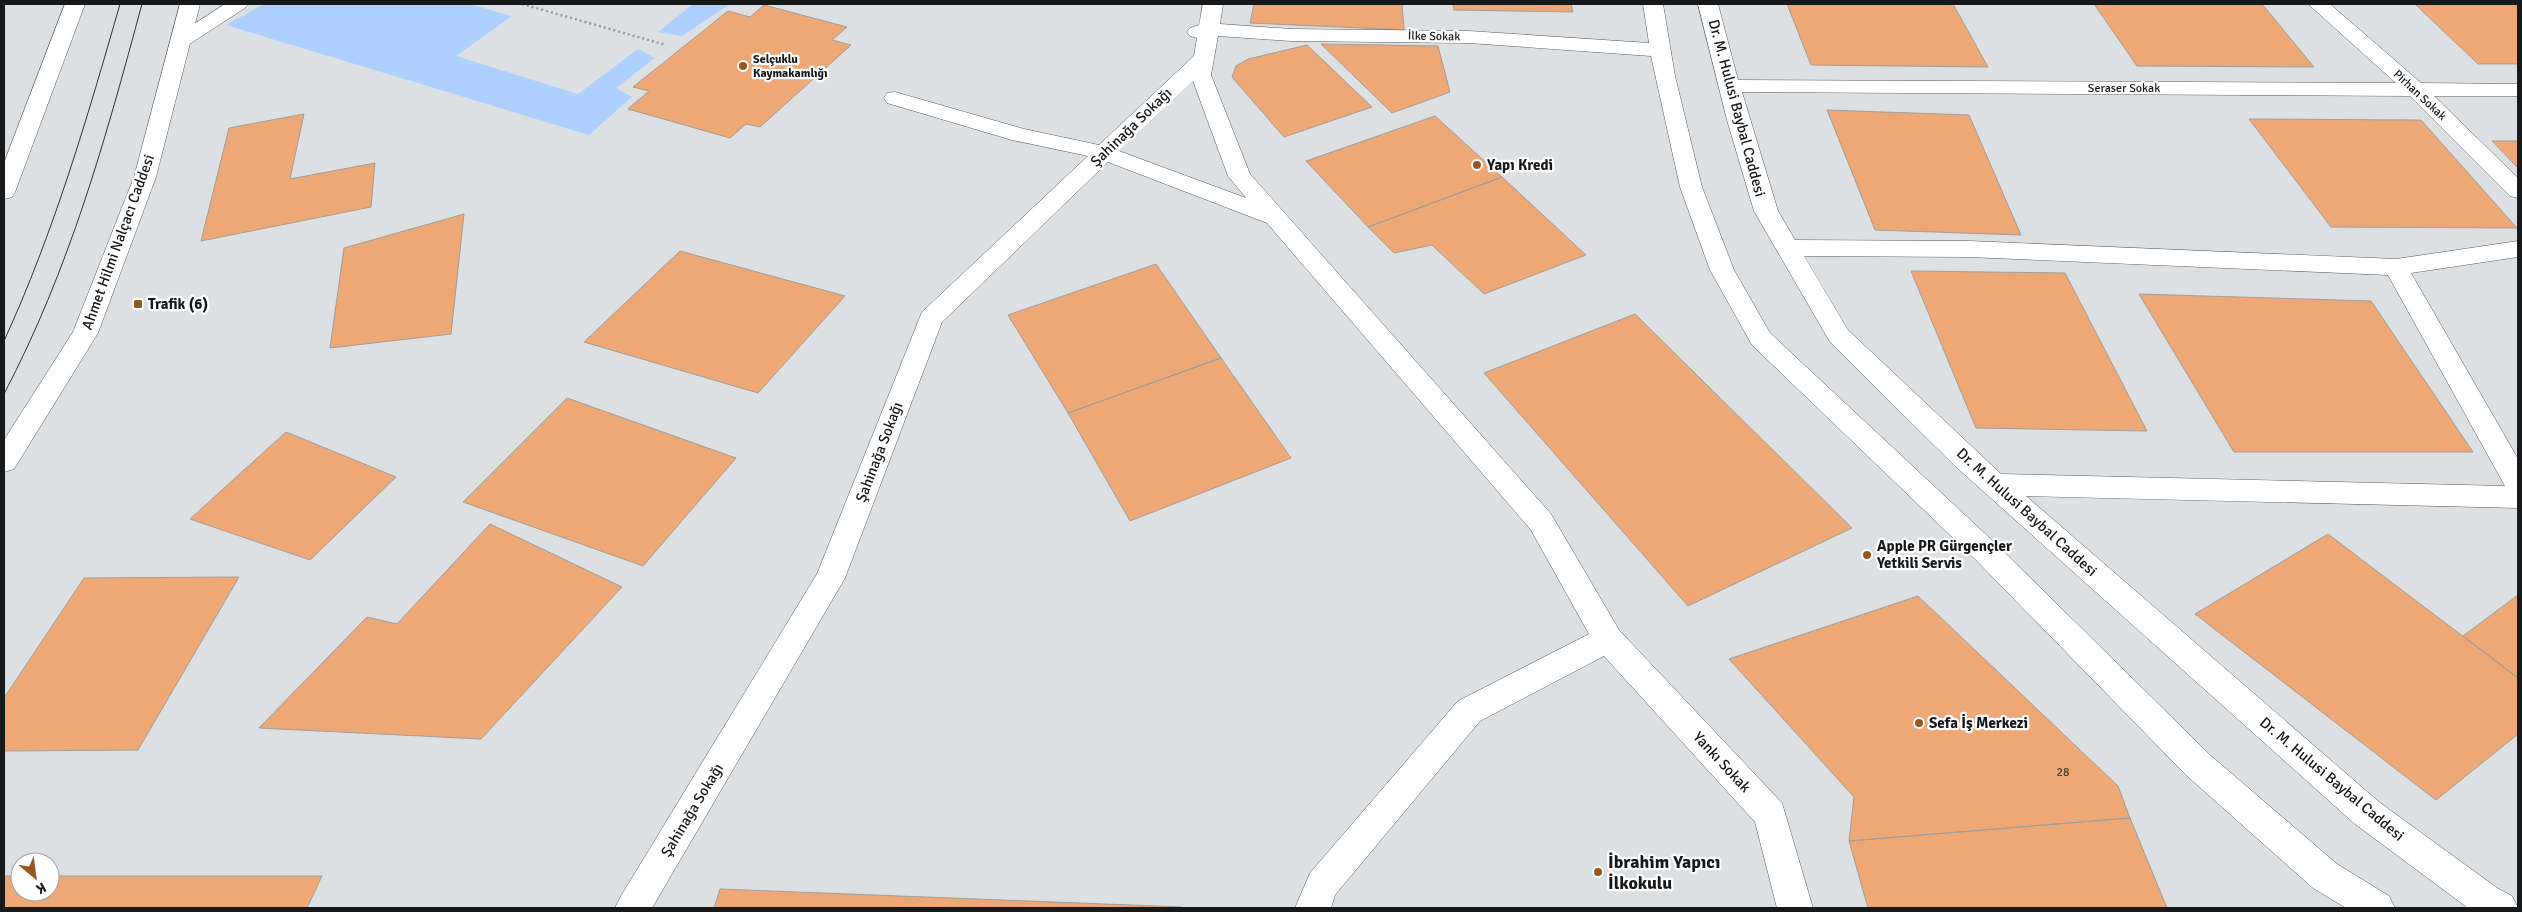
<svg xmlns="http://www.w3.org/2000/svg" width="2522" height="912" viewBox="0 0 2522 912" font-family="Signika,sans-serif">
  <rect width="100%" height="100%" fill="#dde0e3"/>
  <!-- green -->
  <path fill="#add0fe" d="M264,4H469L512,16L456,56L578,94L638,49L655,58L616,88L632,97L589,135L226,25Z
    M693,4H730L682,36L658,32Z"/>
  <!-- building -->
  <path fill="#eda876" stroke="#a09d9a" d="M1254,4H1402L1404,30L1250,23Z
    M1453,4H1571L1573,12L1454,10Z
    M1787,4H1953L1988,67L1811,65Z
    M2094,4H2262L2314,67L2137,66Z
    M2415,4H2518V64H2478Z
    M764,5L847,27L832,40L851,45L760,127L746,124L730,138L628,109L649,91L633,87L728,11L750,17Z
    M1321,44L1438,46L1450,92L1392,113Z
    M1307,45L1372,107L1284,137L1232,77L1236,66L1248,59Z
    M1827,110L1969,115L2021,235L1875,230Z
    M304,114L290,179L375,163L371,207L201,241L229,128Z
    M1435,116L1502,177L1368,227L1306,161Z
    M2249,119L2421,120L2517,228L2331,227Z
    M2492,141H2518V168Z
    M1502,177L1586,255L1484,294L1432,245L1394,253L1368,227Z
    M464,214L451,334L330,348L344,248Z
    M680,251L845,296L758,393L584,342Z
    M1156,264L1221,358L1068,413L1008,315Z
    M1911,271L2065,273L2147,431L1976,428Z
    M2139,294L2371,301L2473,452H2234Z
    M1635,314L1852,528L1688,606L1484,373Z
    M1221,358L1291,458L1130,521L1068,413Z
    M567,398L736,458L643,566L463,502Z
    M286,432L396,477L310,560L190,519Z
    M490,524L622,587L481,739L259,728L367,617L397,624Z
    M2328,534L2518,678V734L2436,800L2195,614Z
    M239,577L138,750L4,751V698L84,578Z
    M2518,595V678L2463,636Z
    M1918,596L2118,786L2130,818L1849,841L1854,797L1729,659Z
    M2130,818L2167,908H1868L1849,841Z
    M4,876H20V892H50V876H322L307,908H4Z
    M720,889L1182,907V908H714Z"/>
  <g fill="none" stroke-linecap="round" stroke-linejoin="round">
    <defs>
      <path id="minor" d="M225,4H248L245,8L188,45L181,47L174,45L171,41L174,37Z
        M1203,4H1223L1220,24L1291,29L1469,31L1649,43L1643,4H1663L1675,76L1702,187L1734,270L1770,333L1995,543L2210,755L2337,864L2389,896L2395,908H2346L2313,888L2186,775L1975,559L1752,345L1710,270L1680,187L1651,56L1469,43L1291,41L1218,36L1211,75L1250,174L1551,514L1619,630L1782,803L1813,908H1777L1755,822L1604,656L1480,721L1335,895L1331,908H1295L1310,873L1458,701L1589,634L1531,530L1267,223L1108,162L942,322L845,578L652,908H615L621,896L817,574L922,312L1088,156L1012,140L887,103L884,98L887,93L895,92L1024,129L1099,145L1194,56L1197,38L1190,36L1187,32L1190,28L1199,25ZM1193,81L1228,176L1246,198L1119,151Z
        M1698,4H1718L1738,80L2396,83L2308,4H2330L2421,83L2518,84V96H2434L2518,178V198L2510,196L2410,96L1742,92L1778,211L1795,240L1969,241L2396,259L2518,241V257L2411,273L2518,459V508L2026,496L2379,802L2497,888L2512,896L2518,908H2468L2355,824L1955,466L1830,342L1754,211L1727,120ZM1804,256L1969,257L2388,275L2505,486L2001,474L1848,330Z"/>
      <path id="major" d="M65,4H85L15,192L12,197L4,199V163Z
        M180,4H200L156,177L98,333L14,469L4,472V440L73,332L134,177Z"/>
    </defs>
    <!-- minor casing -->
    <use href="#minor" stroke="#56585b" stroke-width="1"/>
    <!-- major casing -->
    <use href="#major" stroke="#56585b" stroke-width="1"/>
    <!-- path -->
    <path stroke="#949698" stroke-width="2.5" stroke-dasharray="2 3" stroke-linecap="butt" d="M522,4L666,45"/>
    <!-- minor -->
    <use href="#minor" fill="#fff" fill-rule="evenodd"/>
    <!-- major -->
    <use href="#major" fill="#fff" fill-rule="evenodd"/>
    <!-- tram -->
    <path stroke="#323334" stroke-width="1" d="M4,341C54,232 87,119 120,4
      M4,394C70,268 105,141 142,4"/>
  </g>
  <!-- markers -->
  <g fill="#975721" stroke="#fff" stroke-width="2">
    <circle cx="743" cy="66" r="5"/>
    <circle cx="1477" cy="165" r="5"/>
    <rect x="133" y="299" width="10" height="10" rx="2.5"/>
    <circle cx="1867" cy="555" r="5"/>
    <circle cx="1919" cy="723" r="5"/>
    <circle cx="1598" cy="872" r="5"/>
  </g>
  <g text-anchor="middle" stroke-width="4.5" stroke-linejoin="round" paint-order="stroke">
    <!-- far-street labels -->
    <g font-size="12" fill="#171819" stroke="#fff">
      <text transform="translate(1434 36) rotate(1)" y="4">İlke Sokak</text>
      <text x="2124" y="92">Seraser Sokak</text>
      <text transform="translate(2420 95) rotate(43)" y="4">Pirhan Sokak</text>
    </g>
    <!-- far-poi labels -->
    <g font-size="12" font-weight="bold" fill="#171819" stroke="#fff" text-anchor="start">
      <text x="753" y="63">Selçuklu<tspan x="753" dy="14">Kaymakamlığı</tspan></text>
    </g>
    <!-- number labels -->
    <g font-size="12" fill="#4c3c30">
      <text x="2063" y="776">28</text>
    </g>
    <!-- street labels -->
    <g font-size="15" fill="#171819" stroke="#fff">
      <text transform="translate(1737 108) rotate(75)" y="5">Dr. M. Hulusi Baybal Caddesi</text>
      <text transform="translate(1131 127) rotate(-44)" y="5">Şahinağa Sokağı</text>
      <text transform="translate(118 242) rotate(-70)" y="5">Ahmet Hilmi Nalçacı Caddesi</text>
      <text transform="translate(879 452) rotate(-69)" y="5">Şahinağa Sokağı</text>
      <text transform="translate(2027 512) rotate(42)" y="5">Dr. M. Hulusi Baybal Caddesi</text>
      <text transform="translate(1722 762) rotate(47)" y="5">Yankı Sokak</text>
      <text transform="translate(2332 779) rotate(40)" y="5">Dr. M. Hulusi Baybal Caddesi</text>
      <text transform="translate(692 810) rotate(-59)" y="5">Şahinağa Sokağı</text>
    </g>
    <!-- poi labels -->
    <g font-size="15" font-weight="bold" fill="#171819" stroke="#fff" text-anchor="start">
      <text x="1487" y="170">Yapı Kredi</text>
      <text x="148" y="309">Trafik (6)</text>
      <text x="1877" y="551">Apple PR Gürgençler<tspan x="1877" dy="17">Yetkili Servis</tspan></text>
      <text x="1929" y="728">Sefa İş Merkezi</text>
    </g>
    <!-- near-poi labels -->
    <g font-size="18" font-weight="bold" fill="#171819" stroke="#fff" text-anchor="start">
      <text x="1608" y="868">İbrahim Yapıcı<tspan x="1608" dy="21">İlkokulu</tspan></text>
    </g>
  </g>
  <!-- border -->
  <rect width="2522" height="912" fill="none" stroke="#171819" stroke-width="10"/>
  <!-- north arrow -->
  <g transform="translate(35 877) rotate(151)"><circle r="24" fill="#ffffff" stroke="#a2a3a3"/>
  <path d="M0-4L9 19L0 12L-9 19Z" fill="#975721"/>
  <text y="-8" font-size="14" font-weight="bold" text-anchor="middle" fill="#171819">K</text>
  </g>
</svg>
